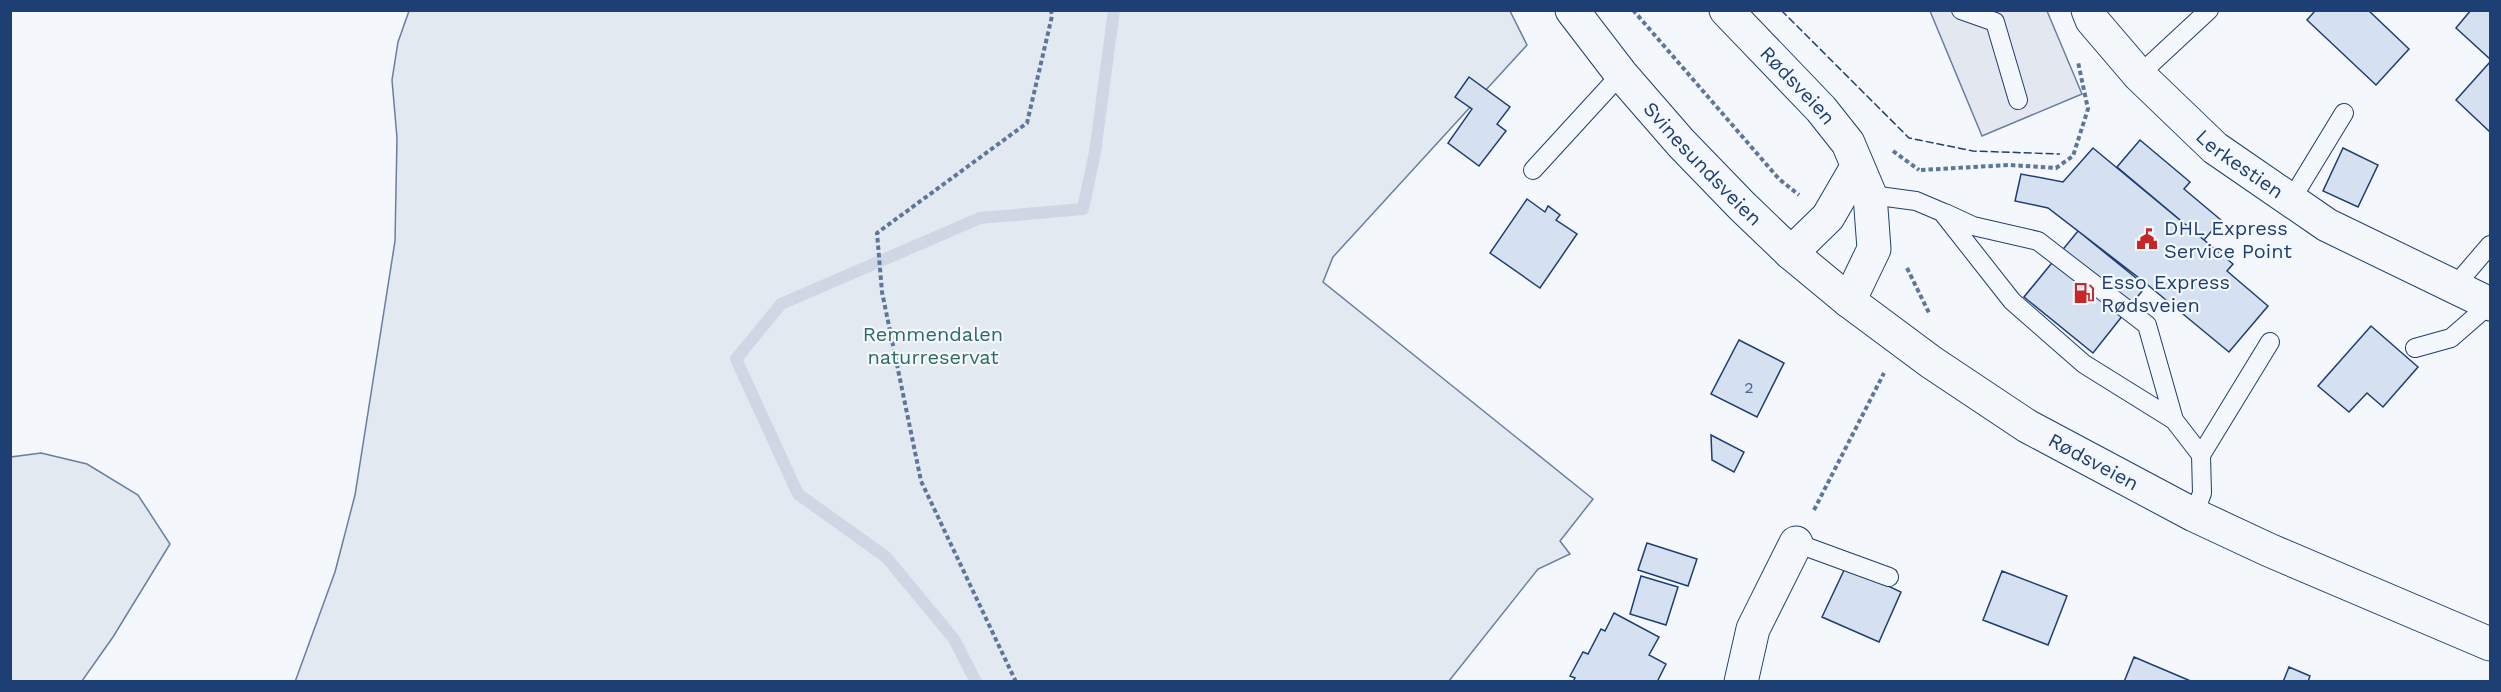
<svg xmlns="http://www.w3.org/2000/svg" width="2501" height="692" viewBox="0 0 2501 692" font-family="'Work Sans',sans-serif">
  <rect width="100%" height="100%" fill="#f4f7fb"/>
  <!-- green -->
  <path fill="#e3e9f0" stroke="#687fa3" stroke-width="1.5" d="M409,11H1510L1527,45L1333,257L1323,282L1593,499L1560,541L1570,554L1538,569L1449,681L295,682L335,572L355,495L395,241L397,138L392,80L398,42Z
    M41,453L87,464L138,495L170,544L113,637L82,681H11V457Z"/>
  <!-- parking -->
  <path fill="#e3e8f0" stroke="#687fa3" stroke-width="1.5" d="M1930,11H2047L2082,94L1982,136Z"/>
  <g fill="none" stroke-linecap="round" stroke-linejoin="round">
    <!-- stream -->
    <path stroke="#cfd7e4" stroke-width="12" d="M976,682L954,639L886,557L798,494L736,359L781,304L980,218L1083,209L1095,152L1114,10"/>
  </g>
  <!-- building -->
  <path fill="#d5e0f0" stroke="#1d3f73" stroke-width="1.5" d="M2312,10H2368L2409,49L2376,85L2307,20L2314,12Z
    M2471,10H2490V59L2456,28Z
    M2490,62V132L2456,100Z
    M1469,77L1510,107L1497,124L1506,131L1479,166L1448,143L1472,109L1455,97Z
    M2140,140L2190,182L2184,189L2221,220L2204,240L2117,167Z
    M2093,148L2233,264L2227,271L2268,306L2229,352L2143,281L2048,208L2015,201L2021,174L2063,182Z
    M2343,148L2378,165L2358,207L2323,191Z
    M1527,199L1545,212L1548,206L1560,215L1556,220L1577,234L1540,288L1490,253Z
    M2078,231L2146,286L2093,353L2024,297Z
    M2371,326L2418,367L2383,407L2367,393L2349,412L2318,386Z
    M1739,340L1784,363L1757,417L1711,394Z
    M1711,435L1744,452L1734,472L1712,460Z
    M1647,543L1697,559L1688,586L1638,570Z
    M1846,566L1901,592L1879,642L1822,617Z
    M2002,571L2067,596L2048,645L1983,620Z
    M1641,576L1678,587L1666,625L1630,614Z
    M1614,613L1659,637L1649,655L1666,664L1657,682H1573L1575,678L1570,676L1583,652L1588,654L1601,629L1605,631Z
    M2134,657L2193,682H2124Z
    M2289,667L2310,676L2308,682H2283Z"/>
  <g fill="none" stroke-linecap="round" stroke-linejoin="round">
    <defs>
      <path id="service" d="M1961,10L1995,22L2018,100
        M2139,75L2209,10
        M1533,170L1621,74
        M1864,194L1916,201L1942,212L2012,301L2084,364L2174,420L2201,455L2202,493L2194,515
        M2291,200L2344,113
        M1945,213L1973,226L2038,241L2147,325L2174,420
        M2454,287L2490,245
        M2415,348L2451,338L2490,304
        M2201,455L2270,342
        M1796,543L1889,577"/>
      <g id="minor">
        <path id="s1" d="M2088,10L2092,20L2139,75L2215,148L2327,225L2490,304"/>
        <path d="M1741,682L1753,629L1796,543"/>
      </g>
      <g id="primary">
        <path id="s2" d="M1726,10L1821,109L1848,143L1870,195L1874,249L1849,301"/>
        <path d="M1791,253L1828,217L1857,167"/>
      </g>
      <g id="trunk">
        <path id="s3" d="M1572,10L1621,74L1681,143L1742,206L1791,253L1849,301L1931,362L2027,426L2194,515L2269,550L2490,644"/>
      </g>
    </defs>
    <!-- service casing -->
    <use href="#service" stroke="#1d3f73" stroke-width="20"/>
    <!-- minor casing -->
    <use href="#minor" stroke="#1d3f73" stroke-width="35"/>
    <!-- primary casing -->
    <use href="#primary" stroke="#1d3f73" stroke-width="35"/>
    <!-- trunk casing -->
    <use href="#trunk" stroke="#1d3f73" stroke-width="35"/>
    <!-- path -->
    <path stroke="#5e769c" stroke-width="4" stroke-dasharray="4.5 3" stroke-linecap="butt" d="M1633,10L1779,179L1799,195
      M1893,151L1919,170
      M1921,170L2009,165L2056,168L2073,156L2088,109L2078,62
      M1907,268L1929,313
      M1814,510L1884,373
      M1016,682L921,481L882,292L877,233L1027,123L1052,16L1051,10"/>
    <!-- service -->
    <use href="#service" stroke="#f4f7fb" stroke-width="18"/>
    <!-- minor -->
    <use href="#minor" stroke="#f4f7fb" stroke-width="33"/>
    <!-- primary -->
    <use href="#primary" stroke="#f4f7fb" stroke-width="33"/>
    <!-- trunk -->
    <use href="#trunk" stroke="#f4f7fb" stroke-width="33"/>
    <!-- fence -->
    <path stroke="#1d3f73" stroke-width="1.5" stroke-dasharray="8 3" stroke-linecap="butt" d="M1781,10L1909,138L1973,151L2060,154"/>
  </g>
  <!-- icons -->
  <defs>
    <symbol id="civic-bare" viewBox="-9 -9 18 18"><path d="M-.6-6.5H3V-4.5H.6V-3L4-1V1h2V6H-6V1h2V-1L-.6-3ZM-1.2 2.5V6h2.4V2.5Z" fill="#c62828" stroke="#f4f7fb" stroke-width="2.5" paint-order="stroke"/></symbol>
    <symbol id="fuel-bare" viewBox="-9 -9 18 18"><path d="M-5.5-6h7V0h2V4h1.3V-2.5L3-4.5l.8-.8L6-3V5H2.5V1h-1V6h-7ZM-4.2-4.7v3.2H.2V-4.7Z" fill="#c62828" stroke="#f4f7fb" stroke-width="2.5" paint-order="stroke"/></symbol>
  </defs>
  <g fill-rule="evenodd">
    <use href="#civic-bare" x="2132" y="224" width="30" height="30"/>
    <use href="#fuel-bare" x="2069" y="278" width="30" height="30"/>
  </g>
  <g text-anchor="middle" stroke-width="4.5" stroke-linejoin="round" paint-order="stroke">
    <!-- number labels -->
    <g font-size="16" fill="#4b6792">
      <text x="1749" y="393">2</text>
    </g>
    <!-- street labels -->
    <g font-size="20" fill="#1d3f73" stroke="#f4f7fb">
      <text dy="7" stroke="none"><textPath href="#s2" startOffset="104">Rødsveien</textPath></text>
      <text dy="7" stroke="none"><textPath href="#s1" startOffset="218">Lerkestien</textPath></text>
      <text dy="7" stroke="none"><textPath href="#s3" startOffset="202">Svinesundsveien</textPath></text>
      <text dy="7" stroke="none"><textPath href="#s3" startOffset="696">Rødsveien</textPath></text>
    </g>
    <!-- poi labels -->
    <g font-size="20" fill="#1d3f73" stroke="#f4f7fb" text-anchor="start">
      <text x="2164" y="235">DHL Express<tspan x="2164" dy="23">Service Point</tspan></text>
      <text x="2101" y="289">Esso Express<tspan x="2101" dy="23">Rødsveien</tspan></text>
    </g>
    <!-- park labels -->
    <g font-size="20" fill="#2c6c60" stroke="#f4f7fb">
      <text x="933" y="341">Remmendalen<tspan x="933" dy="23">naturreservat</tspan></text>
    </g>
  </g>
  <!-- border -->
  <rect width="2501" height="692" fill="none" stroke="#1d3f73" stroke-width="24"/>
</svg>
